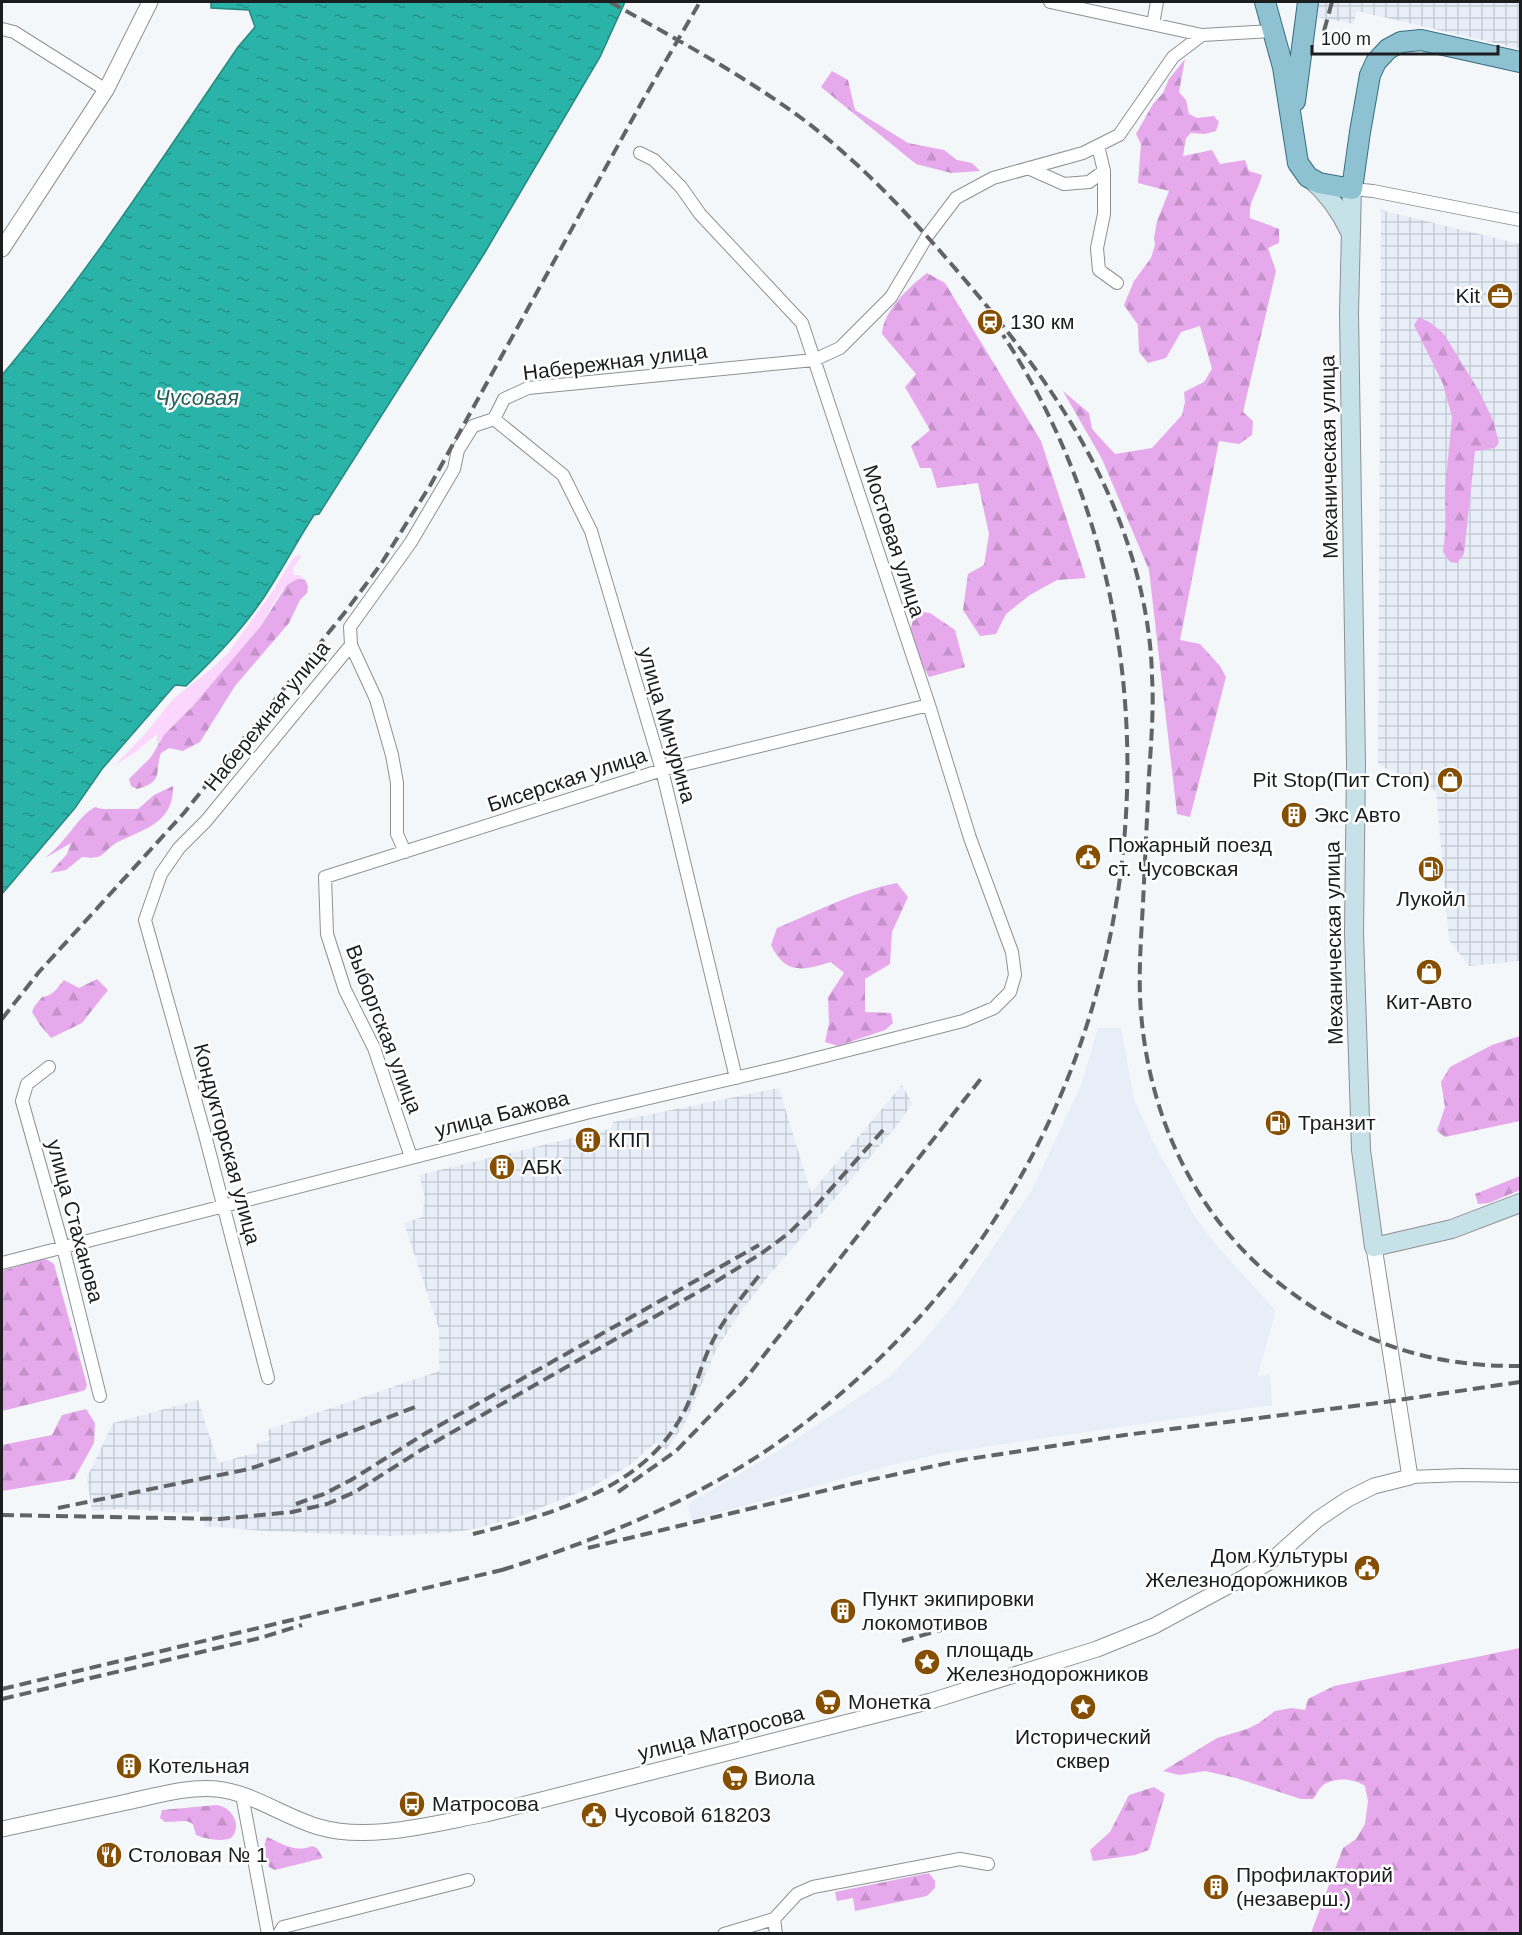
<svg xmlns="http://www.w3.org/2000/svg" width="1522" height="1935" viewBox="0 0 1522 1935" font-family="Helvetica,sans-serif">
  <defs>
    <pattern id="industrial-grid" width="8" height="8" patternUnits="userSpaceOnUse" patternTransform="scale(1.5)"><rect width="8" height="8" fill="#e7eef8"/><path d="M0 4h8M4 0v8" fill="none" stroke="#c6ccd4"/></pattern>
    <pattern id="forest-firs" width="22" height="20" patternUnits="userSpaceOnUse" patternTransform="scale(1.5)"><rect width="22" height="20" fill="#e6a9ec"/><path d="M5 1l3.5 6h-7zM16 11l3.5 6h-7z" fill="#c591ca"/></pattern>
    <pattern id="water-ripples" width="26" height="14" patternUnits="userSpaceOnUse" patternTransform="scale(1.5)"><rect width="26" height="14" fill="#2ab4a9"/><path d="M2 4q2-2 4 0t4 0M15 11q2-2 4 0t4 0" fill="none" stroke="#239289"/></pattern>
  </defs>
  <rect width="100%" height="100%" fill="#f4f7fa"/>
  <!-- built -->
  <path fill="#e7eef8" d="M1098,1028H1121L1134,1099L1153,1142L1195,1217L1217,1246L1276,1311L1258,1374V1376L1270,1374L1272,1405L943,1453L888,1466L692,1520L687,1504L775,1453L889,1377L923,1342L958,1299L1032,1190L1082,1083Z"/>
  <!-- industrial -->
  <path fill="url(#industrial-grid)" d="M1314,2H1520V49L1357,11L1353,24L1311,16Z
    M1381,210L1520,244V961L1469,966L1449,940L1436,791L1378,765Z
    M902,1085L912,1103L900,1122L766,1279L737,1317L716,1350L685,1424L666,1450L656,1442L630,1465L590,1488L520,1516L479,1528L456,1532L391,1536L264,1531L204,1526L203,1511L185,1513L121,1509L92,1511L87,1477L113,1423L198,1400L218,1463L258,1452L256,1444L270,1440L267,1430L439,1371V1329L404,1223L422,1217L425,1198L419,1175L610,1129L613,1122L779,1088L811,1193Z"/>
  <!-- grass -->
  <path fill="#fbd7fe" d="M302,555L293,569L294,575H300L305,580C282,577 271,611 260,626C240,655 215,683 191,708C180,721 166,731 157,745V734L137,751L114,766L145,734L173,699L212,668L228,653L272,592L292,560L296,556Z"/>
  <!-- forest -->
  <path fill="url(#forest-firs)" d="M1185,59L1179,92L1186,100L1189,114L1197,118L1214,116L1219,122L1216,131L1205,134L1191,133L1186,138L1183,156L1212,150L1220,164L1245,160L1249,171L1262,175C1258,192 1248,201 1250,218L1279,229V243L1268,248L1276,271L1243,412L1253,421L1252,435L1239,444L1219,441L1180,640L1200,644L1220,666L1226,677L1190,817L1177,814L1149,570L1102,459L1063,391L1089,413L1092,429L1115,454L1152,448L1182,415L1185,402L1184,392L1204,382L1212,369L1200,326L1181,332L1166,358L1148,363L1139,352L1138,325L1124,305L1134,281L1151,258L1155,245L1154,238L1157,221L1169,191L1138,183L1141,144L1136,134L1153,104L1163,93L1169,79Z
    M832,71L848,80L855,110L908,143L944,150L957,160L972,163L980,171L951,173L916,164L821,87Z
    M927,273L945,283L1041,441L1086,578L1057,580L1030,595L1006,614L996,634L980,636L963,610L968,574L984,565L989,534L978,483L937,488L931,468H920L911,446L930,430L905,387L916,374L882,334C883,311 910,286 927,273Z
    M1419,317L1431,323L1444,334L1479,391L1493,420L1499,443L1495,448L1475,451L1464,554L1457,563L1450,562L1443,552L1446,525L1445,490L1452,417L1443,384L1414,325Z
    M297,579L305,580L308,586L307,593L300,600L289,623L235,686L200,742L183,751L169,748L161,753C154,773 165,781 137,789L131,786L129,779L151,757L164,735L192,707L260,627L287,585Z
    M916,611L930,613L955,630L965,667L929,677L920,661L910,630Z
    M173,786C174,823 144,829 118,842C100,852 107,860 82,857L66,870L50,873L67,854L71,843L45,858C52,852 59,846 65,838C75,827 81,815 95,807L102,809H138L154,795Z
    M897,883L908,897L892,932L890,964L865,979V1012L891,1013L893,1023L885,1030L838,1046L825,1042L829,1023L828,997L844,973L831,962C804,970 786,976 771,945L777,928C816,912 855,891 897,883Z
    M97,979L108,990L82,1023L51,1038L40,1025L32,1012L34,1007L42,997C52,997 58,987 64,980L79,988Z
    M1520,1036V1121L1445,1137L1437,1131L1445,1107L1441,1082L1450,1067L1492,1045Z
    M1520,1176V1190L1489,1203L1478,1204L1475,1194Z
    M42,1259L48,1260L54,1264L87,1385L85,1390L79,1392L2,1411V1271Z
    M86,1409L95,1423L94,1443L74,1479L2,1491V1445L52,1435L62,1415Z
    M1520,1648V1933H1311L1343,1848L1356,1839L1365,1824L1368,1801L1365,1786C1353,1778 1334,1777 1322,1786C1319,1789 1316,1795 1313,1799H1301L1236,1778L1205,1771L1179,1775L1163,1771L1217,1738L1247,1729L1259,1723L1275,1711L1291,1708L1305,1710L1308,1699L1334,1686Z
    M1154,1787L1165,1794L1149,1850L1135,1855L1093,1861L1090,1850L1110,1832L1129,1795Z
    M217,1805C232,1807 243,1826 231,1838C220,1842 207,1839 196,1835L193,1824L187,1821L165,1822L160,1818L162,1810Z
    M267,1837C283,1844 295,1853 312,1846L317,1848L323,1858L275,1870L269,1867C265,1855 262,1848 267,1837Z
    M929,1873L935,1881V1888L927,1896L855,1911L853,1898L837,1901L835,1892Z"/>
  <!-- water -->
  <path fill="url(#water-ripples)" stroke="#26877f" stroke-width="1.5" d="M211,2H625L600,57L484,254L319,514L314,515C299,538 287,561 273,583C250,622 218,655 186,686L175,685L102,769L75,808L2,894V375C89,272 162,158 238,47L255,27L249,10L211,8Z"/>
  <g fill="none" stroke-linecap="round" stroke-linejoin="round">
    <defs>
      <path id="minor" d="M1050,2L1202,35L1273,31
        M1153,24L1157,2
        M2,29L14,32L106,90
        M1028,168L1064,184L1089,182L1104,171L1098,146
        M1104,171V214L1097,248L1099,270L1117,283
        M1352,189L1373,191L1520,220
        M494,419L563,475L591,531L662,770L736,1078
        M351,645L376,699L392,755L397,783V834L405,852
        M49,1067L27,1084L22,1101L63,1247L100,1396
        M411,1157L374,1048L345,990L327,934L325,877L662,770L929,705
        M2,1263L594,1111L786,1066L963,1021L994,1008L1010,992L1015,975L1012,952L970,838L929,705L802,323L700,214L681,187L654,160L640,153
        M268,1378L205,1135L145,920L161,874L179,848L206,821L351,645L350,627L411,542L454,469L458,450L473,426L494,419L504,399L528,388L814,360L840,348L891,297L928,235L956,198L993,178L1083,153L1119,135L1173,57L1202,35
        M1410,1477L1462,1475L1520,1476
        M242,1795L268,1934
        M774,1919L776,1934
        M279,1934L283,1927L468,1880
        M724,1934L774,1919L797,1894L813,1887L960,1859L988,1864"/>
      <path id="tertiary" d="M2,249L106,90L150,2
        M2,1829C43,1820 85,1811 127,1802C155,1796 187,1786 217,1789C253,1793 284,1817 319,1827C370,1842 435,1823 486,1814L931,1701L1097,1649L1154,1626L1243,1578L1272,1560L1318,1519L1348,1499L1374,1486L1410,1477L1374,1247"/>
      <path id="secondary" d="M1310,178C1328,194 1340,210 1350,232
        M1352,189L1349,313L1356,764L1354,932L1361,1150L1374,1247L1452,1229L1520,1203"/>
      <path id="primary" d="M1265,2L1283,67L1298,163L1308,177L1319,183L1352,189L1360,132L1370,75L1376,62L1388,49L1401,42L1421,40L1520,62
        M1295,101L1308,2"/>
    </defs>
    <!-- minor casing -->
    <use href="#minor" stroke="#8e9194" stroke-width="14"/>
    <!-- tertiary casing -->
    <use href="#tertiary" stroke="#8e9194" stroke-width="17"/>
    <!-- secondary casing -->
    <use href="#secondary" stroke="#8e9194" stroke-width="20"/>
    <!-- primary casing -->
    <use href="#primary" stroke="#356e80" stroke-width="22"/>
    <!-- minor -->
    <use href="#minor" stroke="#fff" stroke-width="12"/>
    <!-- tertiary -->
    <use href="#tertiary" stroke="#fff" stroke-width="15"/>
    <!-- secondary -->
    <use href="#secondary" stroke="#c7e1e8" stroke-width="18"/>
    <!-- primary -->
    <use href="#primary" stroke="#8ec2d2" stroke-width="20"/>
    <!-- rail -->
    <path stroke="#616365" stroke-width="4" stroke-dasharray="12 6" stroke-linecap="butt" d="M610,2C676,39 743,75 804,120C863,165 911,217 959,273C1027,352 1089,435 1124,533C1140,578 1151,628 1152,676C1154,709 1151,743 1149,776C1147,818 1145,861 1143,903C1141,940 1138,976 1141,1013C1150,1121 1197,1220 1284,1287C1356,1342 1430,1367 1520,1366
      M1324,31L1332,2
      M2,1019L39,972L184,813L346,611L381,564L431,484L643,100L700,2
      M618,1492L676,1451L743,1382L983,1076
      M296,1504L324,1494L351,1480L426,1433L759,1245
      M58,1508L249,1469L299,1452L415,1407
      M2,1515L220,1519L292,1512L327,1504L355,1492L421,1450L712,1284L762,1253L789,1233L813,1209L884,1129
      M473,1534C548,1515 639,1491 680,1419C693,1398 698,1374 708,1351C721,1321 742,1297 762,1272
      M588,1548L856,1483L962,1460L1125,1435L1385,1402L1520,1382
      M502,1570C610,1536 712,1494 802,1425C874,1370 939,1303 989,1228C1165,966 1177,601 1003,335
      M902,1641L945,1629
      M2,1689L510,1568
      M2,1699L260,1638L302,1625"/>
  </g>
  <!-- icons -->
  <defs>
    <symbol id="office-disc" viewBox="-11 -11 22 22"><circle r="9.5" fill="#864f00" stroke="#fff"/><path d="M-6-3h4V-5.5h4V-3h4V5H-6ZM-1-4.5V-3h2v-1.5ZM-6 0V1H6V0Z" fill="#fff"/></symbol>
    <symbol id="station-disc" viewBox="-11 -11 22 22"><circle r="9.5" fill="#864f00" stroke="#fff"/><path d="M-3-6H3Q5-6 5-4V2Q5 4 3 4L4.5 6H3L1.5 4h-3L-3 6H-4.5L-3 4Q-5 4-5 2V-4Q-5-6-3-6ZM-3.5-4v3h7v-3ZM-3.5 1v1.5H-2V1ZM2 1v1.5H3.5V1Z" fill="#fff"/></symbol>
    <symbol id="shop-disc" viewBox="-11 -11 22 22"><circle r="9.5" fill="#864f00" stroke="#fff"/><path d="M-5-2.5h2.3a2.7 3.5 0 0 1 5.4 0H5L5.5 6h-11ZM-1.5-2.5h3a1.5 2.3 0 0 0-3 0Z" fill="#fff"/></symbol>
    <symbol id="building-disc" viewBox="-11 -11 22 22"><circle r="9.5" fill="#864f00" stroke="#fff"/><path d="M-4-6H4V6H1V3H-1V6H-4ZM-2.5-4.3h1.7v1.8h-1.7ZM.8-4.3h1.7v1.8H.8ZM-2.5-1h1.7V.8h-1.7ZM.8-1h1.7V.8H.8Z" fill="#fff"/></symbol>
    <symbol id="civic-disc" viewBox="-11 -11 22 22"><circle r="9.5" fill="#864f00" stroke="#fff"/><path d="M-.6-6.5H3V-4.5H.6V-3L4-1V1h2V6H-6V1h2V-1L-.6-3ZM-1.2 2.5V6h2.4V2.5Z" fill="#fff"/></symbol>
    <symbol id="fuel-disc" viewBox="-11 -11 22 22"><circle r="9.5" fill="#864f00" stroke="#fff"/><path d="M-5.5-6h7V0h2V4h1.3V-2.5L3-4.5l.8-.8L6-3V5H2.5V1h-1V6h-7ZM-4.2-4.7v3.2H.2V-4.7Z" fill="#fff"/></symbol>
    <symbol id="sight-disc" viewBox="-11 -11 22 22"><circle r="9.5" fill="#864f00" stroke="#fff"/><path d="M0-6L1.8-2.2L6-1.7L2.9 1.2L3.7 5.4L0 3.3L-3.7 5.4L-2.9 1.2L-6-1.7L-1.8-2.2Z" fill="#fff"/></symbol>
    <symbol id="supermarket-disc" viewBox="-11 -11 22 22"><circle r="9.5" fill="#864f00" stroke="#fff"/><path d="M-6-5.5h2.5l.6 2H6L4.5 2H-2.5L-4.4-4H-6ZM-1.5 3.2a1.3 1.3 0 1 0 .1 0ZM3 3.2a1.3 1.3 0 1 0 .1 0Z" fill="#fff"/></symbol>
    <symbol id="bus-disc" viewBox="-11 -11 22 22"><circle r="9.5" fill="#864f00" stroke="#fff"/><path d="M-5-6H5V4H4V6H2V4H-2V6H-4V4H-5ZM-3.5-4V0h7V-4ZM-3.5 1.2v1.5H-2V1.2ZM2 1.2v1.5H3.5V1.2Z" fill="#fff"/></symbol>
    <symbol id="restaurant-disc" viewBox="-11 -11 22 22"><circle r="9.5" fill="#864f00" stroke="#fff"/><path d="M-5-6h1v4h1v-4h1v4h1v-4h1v5L-1.5 .5V6h-2V.5L-5-1ZM5-6V6H3V1.5H1.5Q1.5-4 5-6Z" fill="#fff"/></symbol>
  </defs>
  <g fill-rule="evenodd">
    <use href="#office-disc" x="1485" y="281" width="30" height="30"/>
    <use href="#station-disc" x="975" y="307" width="30" height="30"/>
    <use href="#shop-disc" x="1435" y="765" width="30" height="30"/>
    <use href="#building-disc" x="1279" y="800" width="30" height="30"/>
    <use href="#civic-disc" x="1073" y="842" width="30" height="30"/>
    <use href="#fuel-disc" x="1416" y="854" width="30" height="30"/>
    <use href="#shop-disc" x="1414" y="957" width="30" height="30"/>
    <use href="#fuel-disc" x="1263" y="1108" width="30" height="30"/>
    <use href="#building-disc" x="573" y="1125" width="30" height="30"/>
    <use href="#building-disc" x="487" y="1152" width="30" height="30"/>
    <use href="#civic-disc" x="1352" y="1553" width="30" height="30"/>
    <use href="#building-disc" x="828" y="1596" width="30" height="30"/>
    <use href="#sight-disc" x="912" y="1647" width="30" height="30"/>
    <use href="#supermarket-disc" x="813" y="1687" width="30" height="30"/>
    <use href="#sight-disc" x="1068" y="1692" width="30" height="30"/>
    <use href="#building-disc" x="114" y="1751" width="30" height="30"/>
    <use href="#supermarket-disc" x="720" y="1763" width="30" height="30"/>
    <use href="#bus-disc" x="397" y="1789" width="30" height="30"/>
    <use href="#civic-disc" x="579" y="1800" width="30" height="30"/>
    <use href="#restaurant-disc" x="94" y="1840" width="30" height="30"/>
    <use href="#building-disc" x="1201" y="1872" width="30" height="30"/>
  </g>
  <g text-anchor="middle" stroke-width="5" stroke-linejoin="round" paint-order="stroke">
    <!-- poi labels -->
    <g font-size="21" fill="#1c1d1e" stroke="#fff" text-anchor="start">
      <text x="1480" y="303" text-anchor="end">Kit</text>
      <text x="1010" y="329">130 км</text>
      <text x="1430" y="787" text-anchor="end">Pit Stop(Пит Стоп)</text>
      <text x="1314" y="822">Экс Авто</text>
      <text x="1108" y="852">Пожарный поезд<tspan x="1108" dy="24">ст. Чусовская</tspan></text>
      <text x="1431" y="906" text-anchor="middle">Лукойл</text>
      <text x="1429" y="1009" text-anchor="middle">Кит-Авто</text>
      <text x="1298" y="1130">Транзит</text>
      <text x="608" y="1147">КПП</text>
      <text x="522" y="1174">АБК</text>
      <text x="1348" y="1563" text-anchor="end">Дом Культуры<tspan x="1348" dy="24">Железнодорожников</tspan></text>
      <text x="862" y="1606">Пункт экипировки<tspan x="862" dy="24">локомотивов</tspan></text>
      <text x="946" y="1657">площадь<tspan x="946" dy="24">Железнодорожников</tspan></text>
      <text x="848" y="1709">Монетка</text>
      <text x="1083" y="1744" text-anchor="middle">Исторический<tspan x="1083" dy="24">сквер</tspan></text>
      <text x="148" y="1773">Котельная</text>
      <text x="754" y="1785">Виола</text>
      <text x="432" y="1811">Матросова</text>
      <text x="614" y="1822">Чусовой 618203</text>
      <text x="128" y="1862">Столовая № 1</text>
      <text x="1236" y="1882">Профилакторий<tspan x="1236" dy="24">(незаверш.)</tspan></text>
    </g>
    <!-- street labels -->
    <g font-size="21" fill="#1c1d1e" stroke="#fff">
      <text transform="translate(615 362) rotate(-7)" y="7">Набережная улица</text>
      <text transform="translate(1329 457) rotate(-91)" y="7">Механическая улица</text>
      <text transform="translate(894 541) rotate(72)" y="7">Мостовая улица</text>
      <text transform="translate(267 716) rotate(-51)" y="7">Набережная улица</text>
      <text transform="translate(667 725) rotate(74)" y="7">улица Мичурина</text>
      <text transform="translate(567 780) rotate(-18)" y="7">Бисерская улица</text>
      <text transform="translate(1334 943) rotate(-91)" y="7">Механическая улица</text>
      <text transform="translate(384 1029) rotate(69)" y="7">Выборгская улица</text>
      <text transform="translate(502 1114) rotate(-14)" y="7">улица Бажова</text>
      <text transform="translate(227 1144) rotate(75)" y="7">Кондукторская улица</text>
      <text transform="translate(75 1221) rotate(75)" y="7">улица Стаханова</text>
      <text transform="translate(721 1733) rotate(-14)" y="7">улица Матросова</text>
    </g>
    <!-- water labels -->
    <g font-size="22" font-style="italic" fill="#2a605a" stroke="#fff">
      <text x="197" y="405">Чусовая</text>
    </g>
  </g>
  <!-- border -->
  <rect width="1522" height="1935" fill="none" stroke="#1c1d1e" stroke-width="6"/>
  <!-- scale -->
  <path d="M1312 45v9h186v-9" fill="none" stroke="#1c1d1e" stroke-width="3"/>
  <text x="1321" y="45" font-size="18" fill="#1c1d1e" stroke="#ffffff" stroke-width="4.5" paint-order="stroke">100 m</text>
</svg>
